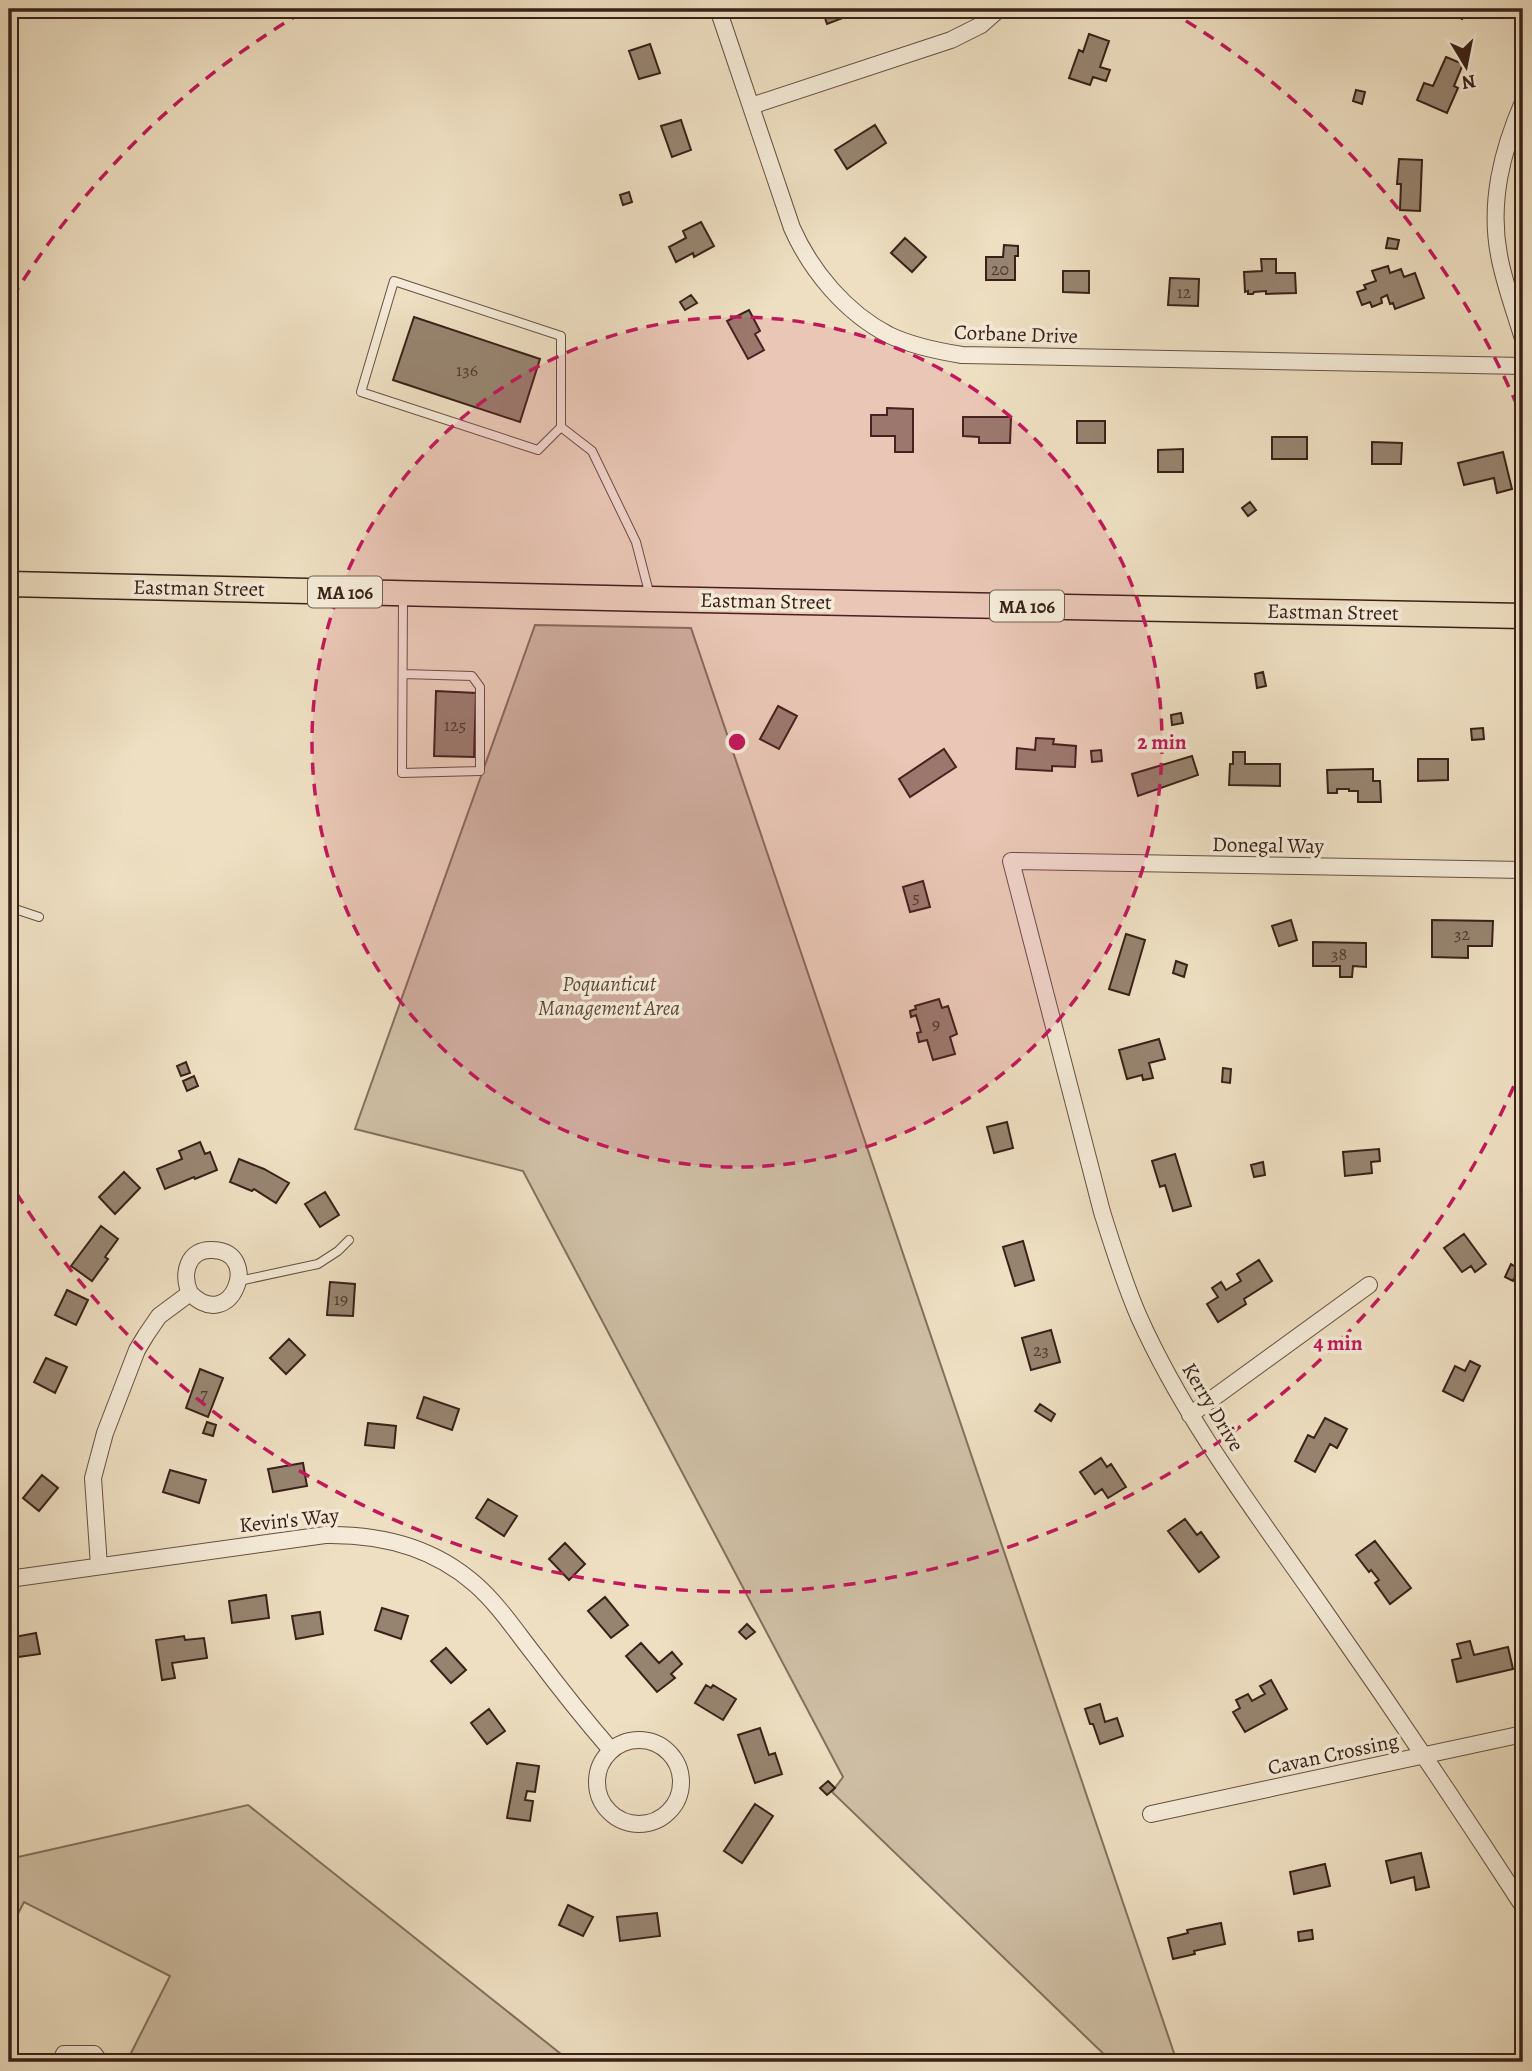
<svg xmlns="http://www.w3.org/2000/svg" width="1532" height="2071" viewBox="0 0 1532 2071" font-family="Alegreya,serif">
  <rect width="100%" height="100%" fill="#eedfc2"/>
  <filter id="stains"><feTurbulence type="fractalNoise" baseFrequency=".00286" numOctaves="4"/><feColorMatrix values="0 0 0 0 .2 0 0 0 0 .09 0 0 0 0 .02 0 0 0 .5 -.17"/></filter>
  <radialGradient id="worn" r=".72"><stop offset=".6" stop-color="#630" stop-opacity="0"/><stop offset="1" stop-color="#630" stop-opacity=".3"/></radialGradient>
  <!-- green -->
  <path fill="#cfbfa5" stroke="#84705e" stroke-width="2" d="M535,625L691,628L1177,2062H1112L832,1792L843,1777L523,1171L355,1129Z
    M248,1805L571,2062H132L129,2057L170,1976L24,1902L9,1931V1859Z"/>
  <!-- building -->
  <path fill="#978470" stroke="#392118" stroke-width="2" d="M822,9H858L855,10L856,13L827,24Z
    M1440,9H1467L1462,19Z
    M1089,34L1109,41L1100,67L1110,70L1106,81L1093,77L1090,85L1069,78L1079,50L1083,52Z
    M650,44L660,73L639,79L629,51Z
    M1446,57L1463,64L1454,86L1458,88L1447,113L1417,100L1424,83L1433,86Z
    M1356,90L1365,92L1362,104L1353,101Z
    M681,120L691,150L672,157L661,126Z
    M875,125L886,143L847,169L835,150Z
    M1399,159L1422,160L1420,211L1400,210L1401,184H1397Z
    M629,192L632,202L623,205L620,195Z
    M701,222L714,246L694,257L693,253L676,262L669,247L686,238L683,231Z
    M905,238L926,257L912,272L891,253Z
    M1388,238L1399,240L1397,249L1386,248Z
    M1004,245L1018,246V256H1015V280H986V257H1003Z
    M1261,259H1276V273H1295L1296,293L1266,294V291L1254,292L1253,294H1248V291L1245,292L1244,272L1262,271Z
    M1388,266L1390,273L1401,269L1404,277L1415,273L1424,298L1395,309L1393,303L1390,304L1387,295L1381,298L1382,303L1372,307L1370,302L1362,305L1357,292L1366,289L1364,285L1376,281L1372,271Z
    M1063,271H1089V293L1063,292Z
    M1170,278L1199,279L1198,306L1168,305Z
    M691,295L697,303L685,310L680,302Z
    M749,310L760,331L755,334L764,350L748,359L727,321Z
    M414,317L540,359L520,422L393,380Z
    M887,408L913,409V452H895V436H871V415H887Z
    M963,417H1011L1010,443H979V437L963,436Z
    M1077,421H1105V443H1077Z
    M1272,437H1307V459H1272Z
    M1372,442L1402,443L1401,464H1372Z
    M1183,449V472H1158V450Z
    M1503,452L1512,489L1497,493L1494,478L1464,485L1458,463Z
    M1250,502L1256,510L1248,516L1242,508Z
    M1263,672L1266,686L1257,688L1255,674Z
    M436,691L476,693L474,757L434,756Z
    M778,706L797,716L779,749L760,739Z
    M1181,713L1183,723L1172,725L1171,715Z
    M1483,728L1484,739L1472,740L1471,729Z
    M1036,738L1054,739L1053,744L1076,746L1075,767L1052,766V771L1016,769L1017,748L1035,750Z
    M944,749L956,767L910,797L899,779Z
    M1101,750L1102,761L1092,762L1091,751Z
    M1233,752H1245V764H1280V786L1229,785L1230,764H1233Z
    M1192,756L1198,775L1138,796L1132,774Z
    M1418,759H1448V780L1418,781Z
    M1373,769V781H1380L1381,802H1358V791H1349V789H1337V793H1328L1327,770Z
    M923,881L930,907L910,912L903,887Z
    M1291,920L1297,940L1279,946L1272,926Z
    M1432,920L1493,921L1492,946H1468V958L1432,957Z
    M1126,934L1145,940L1129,995L1109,989Z
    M1313,942L1366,943V967L1353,966L1352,977H1340V966H1313Z
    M1176,961L1187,965L1184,977L1173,973Z
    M939,999L942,1008L948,1006L957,1034L950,1037L955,1054L933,1060L927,1040L919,1042L917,1033L921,1032L916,1015L911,1017L910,1011L916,1009L915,1006Z
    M1159,1039L1165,1059L1149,1063L1153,1078L1143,1080L1142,1075L1127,1079L1119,1050Z
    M186,1062L190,1073L181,1076L177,1066Z
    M1223,1068L1231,1069L1230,1083L1222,1082Z
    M194,1076L198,1086L187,1091L183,1081Z
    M1007,1122L1013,1148L994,1153L987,1127Z
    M200,1142L205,1154L210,1152L217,1170L195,1179L194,1177L165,1189L157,1169L182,1159L179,1151Z
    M1379,1149L1380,1161L1371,1162L1372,1173L1345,1176L1343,1152Z
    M1175,1154L1191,1206L1173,1211L1165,1185L1160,1187L1152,1161Z
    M239,1159L264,1169L289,1183L276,1203L254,1189L252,1191L230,1182Z
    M1263,1162L1265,1175L1254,1177L1251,1165Z
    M124,1172L140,1188L115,1214L99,1197Z
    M325,1192L339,1215L320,1227L305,1204Z
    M101,1226L118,1239L105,1257L108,1259L92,1281L71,1266Z
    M1464,1234L1486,1264L1475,1272L1471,1266L1462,1272L1444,1248Z
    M1023,1241L1034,1280L1015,1286L1003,1247Z
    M1259,1260L1272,1281L1244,1299L1246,1304L1218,1322L1207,1304L1218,1297L1212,1288L1221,1282L1226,1290L1241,1281L1237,1274Z
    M1511,1264L1519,1269L1513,1281L1505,1277Z
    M330,1282L355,1284L353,1316L327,1315Z
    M67,1290L88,1300L76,1325L55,1315Z
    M1051,1330L1060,1362L1031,1370L1022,1338Z
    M289,1339L305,1355L286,1374L270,1358Z
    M46,1358L67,1367L55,1393L34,1382Z
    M1470,1361L1480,1366L1463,1401L1443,1391L1455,1366L1465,1371Z
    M200,1369L223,1378L208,1417L186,1408Z
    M424,1397L459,1409L452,1430L417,1418Z
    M1040,1404L1055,1414L1051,1421L1035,1411Z
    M1325,1418L1347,1429L1337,1448L1330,1444L1315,1472L1295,1461L1308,1435L1314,1438Z
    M207,1422L216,1425L213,1436L203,1433Z
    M368,1423L396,1426L394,1448L365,1445Z
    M1101,1458L1107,1467L1111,1464L1126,1487L1108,1498L1102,1489L1095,1494L1080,1472Z
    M303,1463L307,1486L273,1492L268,1469Z
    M170,1470L206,1480L199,1503L163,1492Z
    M42,1475L58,1488L39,1511L23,1498Z
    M488,1499L517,1516L504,1536L476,1518Z
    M1185,1519L1197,1535L1201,1532L1219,1557L1199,1572L1168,1531Z
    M1375,1541L1411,1588L1390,1604L1375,1583L1379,1580L1371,1570L1369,1572L1356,1555Z
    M565,1543L585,1564L569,1580L549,1559Z
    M266,1595L269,1618L232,1623L229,1601Z
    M605,1597L628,1625L611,1638L588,1611Z
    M382,1608L408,1616L401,1639L375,1630Z
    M320,1612L323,1634L296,1639L292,1616Z
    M747,1624L755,1632L746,1639L739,1632Z
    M36,1633L40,1654L11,1658L9,1638Z
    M184,1636L185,1640L204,1638L207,1658L172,1663L175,1678L162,1680L156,1640Z
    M1470,1641L1474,1655L1508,1647L1513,1669L1457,1682L1452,1660L1461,1658L1457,1644Z
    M641,1643L659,1663L672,1652L682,1664L671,1674L675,1678L657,1692L626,1656Z
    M446,1648L466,1670L451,1683L431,1661Z
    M1271,1680L1287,1709L1245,1732L1233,1712L1240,1708L1236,1700L1248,1694L1252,1701L1265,1694L1260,1686Z
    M706,1685L711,1688L713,1685L736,1699L723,1720L695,1703Z
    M1100,1704L1105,1722L1117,1718L1123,1736L1100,1744L1093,1724H1090L1085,1709Z
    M489,1709L505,1731L487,1744L471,1723Z
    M760,1728L769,1755L775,1753L782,1774L755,1783L738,1735Z
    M517,1763L539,1766L535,1792L527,1791L525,1800L533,1801L530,1821L507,1818Z
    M828,1781L835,1788L827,1795L820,1788Z
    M755,1804L773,1816L742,1863L724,1851Z
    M1421,1853L1429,1887L1416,1890L1414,1877L1391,1883L1386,1861Z
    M1325,1864L1330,1886L1294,1894L1290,1872Z
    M568,1905L593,1917L583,1936L559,1925Z
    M657,1913L660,1936L620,1941L617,1917Z
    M1221,1923L1225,1944L1194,1951L1195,1954L1173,1959L1168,1938L1188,1933L1187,1930Z
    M1312,1930L1313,1939L1299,1941L1298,1932Z"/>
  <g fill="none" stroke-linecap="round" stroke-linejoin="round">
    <defs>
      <path id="lane" d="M561,427L538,450L361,392L394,281L561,336V427L592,451L636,542L650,596
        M403,674L472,676L480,687V771L402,773L403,596
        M9,907L39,917
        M239,1281L318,1264L338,1251L349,1240"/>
      <path id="street" d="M718,9L792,228C811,271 846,313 889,335C912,346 937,351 962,355L1523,366
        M1523,102C1502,151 1489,202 1499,255C1504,283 1515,312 1523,339
        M751,106L951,40L981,25L999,9
        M1523,870L1011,861L1102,1212C1113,1247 1124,1283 1139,1317C1185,1420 1255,1511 1319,1603C1389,1703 1457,1804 1523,1906
        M1190,1415L1369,1285
        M99,1566L93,1478L105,1433L137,1350L146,1335L159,1316L190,1293C181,1274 188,1248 213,1250C263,1252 231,1335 190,1293
        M9,1579L325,1535C380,1534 433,1547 475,1584C499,1605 517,1633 537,1658C561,1690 585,1720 611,1750
        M597 1782a42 42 0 1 1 84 0a42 42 0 1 1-84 0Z
        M1151,1814L1523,1734
        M60,2062L64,2054H94L100,2062"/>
      <path id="primary" d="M9,584L651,599L1523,616"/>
    </defs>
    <!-- lane casing -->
    <use href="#lane" stroke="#665042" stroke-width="10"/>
    <!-- street casing -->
    <use href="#street" stroke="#665042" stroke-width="18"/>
    <!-- primary casing -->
    <use href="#primary" stroke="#392118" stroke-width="27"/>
    <!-- lane -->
    <use href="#lane" stroke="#f4ead7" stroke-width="8"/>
    <!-- street -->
    <use href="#street" stroke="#f4ead7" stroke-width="16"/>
    <!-- primary -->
    <use href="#primary" stroke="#eedfc2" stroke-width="24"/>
  </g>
  <!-- distance rings -->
  <circle cx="737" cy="742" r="425" fill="#c2185b" fill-opacity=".12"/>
  <g fill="none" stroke="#c2185b" stroke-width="3.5" stroke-dasharray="12 9">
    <circle cx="737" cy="742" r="425"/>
    <path d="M1522 1067A850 850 0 0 1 12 1186M12 298A850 850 0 0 1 306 10M1168 10A850 850 0 0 1 1522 417"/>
  </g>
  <g text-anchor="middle" stroke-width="7" stroke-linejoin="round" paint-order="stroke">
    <!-- number labels -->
    <g font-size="18" fill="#503a2e">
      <text x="1000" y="275">20</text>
      <text x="1184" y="298">12</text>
      <text x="467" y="376">136</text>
      <text x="455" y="731">125</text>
      <text x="916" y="903">5</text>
      <text x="1462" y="940">32</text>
      <text x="1339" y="960">38</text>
      <text x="936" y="1030">9</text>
      <text x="341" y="1305">19</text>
      <text x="1041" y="1356">23</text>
      <text x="204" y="1399">7</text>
    </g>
    <!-- shield labels -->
    <g fill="#f4ead7" stroke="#715d51" stroke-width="2">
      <rect x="308" y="576.5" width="74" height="31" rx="5"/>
      <rect x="990" y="590.5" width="74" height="31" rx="5"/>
    </g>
    <g font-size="19" font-weight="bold" fill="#392118">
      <text x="345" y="599">MA 106</text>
      <text x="1027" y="613">MA 106</text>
    </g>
    <!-- street labels -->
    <g font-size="21" fill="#392118" stroke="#f4ead7">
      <text transform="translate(1016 334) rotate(2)" y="7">Corbane Drive</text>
      <text transform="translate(199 588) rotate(1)" y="7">Eastman Street</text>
      <text transform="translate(766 601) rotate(1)" y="7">Eastman Street</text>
      <text transform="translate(1333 612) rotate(1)" y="7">Eastman Street</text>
      <text transform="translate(1268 845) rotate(1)" y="7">Donegal Way</text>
      <text transform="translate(1213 1407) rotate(59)" y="7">Kerry Drive</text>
      <text transform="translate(289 1520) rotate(-6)" y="7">Kevin's Way</text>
      <text transform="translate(1333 1754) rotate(-12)" y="7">Cavan Crossing</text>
    </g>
    <!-- park labels -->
    <g font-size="21" font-style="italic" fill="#5e483b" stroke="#f4ead7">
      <text x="609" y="991">Poquanticut<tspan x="609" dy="24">Management Area</tspan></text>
    </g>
  </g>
  <circle cx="737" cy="742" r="10" fill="#c2185b" stroke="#f4ead7" stroke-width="3.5"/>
  <g font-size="21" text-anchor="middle" font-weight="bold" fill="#c2185b" stroke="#f4ead7" stroke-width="7" stroke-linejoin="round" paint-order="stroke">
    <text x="1162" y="749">2 min</text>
    <text x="1338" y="1350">4 min</text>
  </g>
  <!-- margin -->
  <rect width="1532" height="2071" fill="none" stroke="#eedfc2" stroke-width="35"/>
  <rect x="10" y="10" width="1511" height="2050" fill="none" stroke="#392118" stroke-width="3.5"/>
  <rect x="18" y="18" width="1497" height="2036" fill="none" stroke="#392118" stroke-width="2"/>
  <!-- north arrow -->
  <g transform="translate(1466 66) rotate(170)" stroke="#f4ead7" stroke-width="5" paint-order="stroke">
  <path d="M0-5L12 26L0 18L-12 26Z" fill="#392118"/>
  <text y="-10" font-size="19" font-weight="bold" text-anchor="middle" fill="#392118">N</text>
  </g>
  <rect width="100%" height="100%" filter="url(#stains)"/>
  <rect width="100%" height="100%" fill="url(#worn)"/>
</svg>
